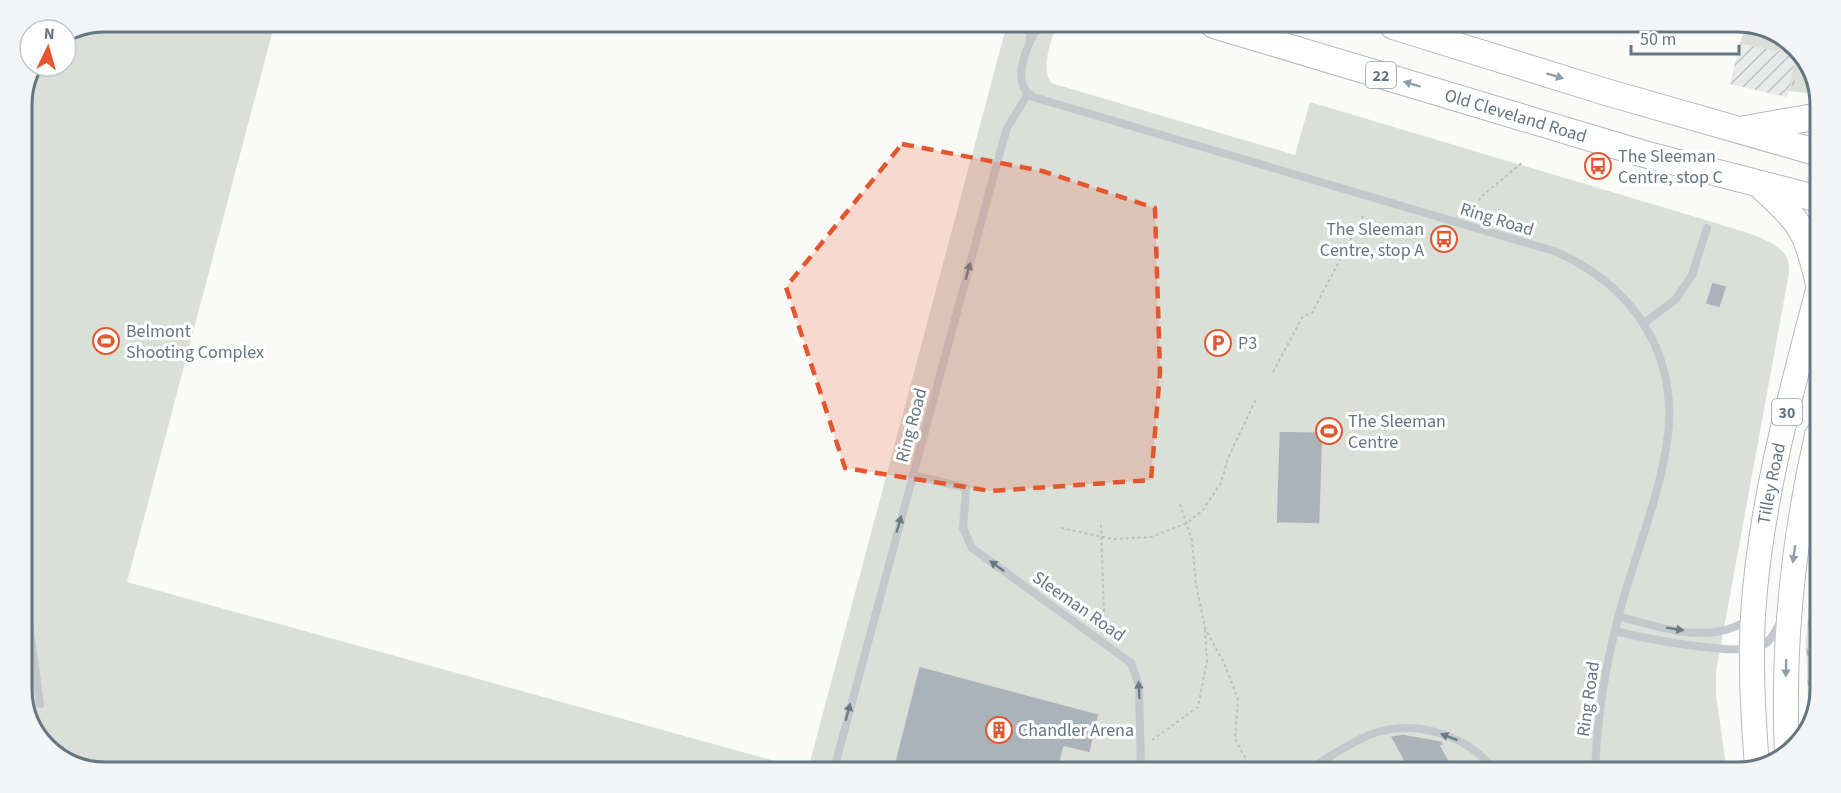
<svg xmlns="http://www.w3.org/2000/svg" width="1841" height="793" viewBox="0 0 1841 793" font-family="'Source Sans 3',sans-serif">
  <defs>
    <pattern id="industrial-furrows" width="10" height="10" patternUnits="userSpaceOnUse" patternTransform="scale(1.5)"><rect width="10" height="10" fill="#e8e9e9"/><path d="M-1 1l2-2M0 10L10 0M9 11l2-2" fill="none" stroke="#c0c1c2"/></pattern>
    <pattern id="grass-tufts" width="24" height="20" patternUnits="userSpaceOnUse" patternTransform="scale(1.5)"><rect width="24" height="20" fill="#dadfd7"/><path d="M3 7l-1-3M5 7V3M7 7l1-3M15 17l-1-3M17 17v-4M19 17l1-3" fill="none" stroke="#b4b9b4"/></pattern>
    <pattern id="forest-firs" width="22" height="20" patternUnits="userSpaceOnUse" patternTransform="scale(1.5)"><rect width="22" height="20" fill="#dadfd7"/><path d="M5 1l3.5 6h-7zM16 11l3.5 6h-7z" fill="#b4b9b4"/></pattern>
  </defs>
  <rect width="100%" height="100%" fill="#fafaf8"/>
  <!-- industrial -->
  <path fill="url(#industrial-furrows)" d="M1740,43L1796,56L1787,97L1730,84Z"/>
  <!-- grass -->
  <path fill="url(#grass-tufts)" d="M1745,27H1768L1803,54L1817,90L1808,93L1788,91L1796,56L1740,43Z"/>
  <!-- forest -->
  <path fill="url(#forest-firs)" d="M1816,530L1814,720L1809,726L1806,641Z"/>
  <!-- pitch -->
  <path fill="#dadfd7" d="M105,21L275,22L127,582L800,768L73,766L38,739L21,694V99L36,66H66V37Z
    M1007,24L1043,25L1055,28C1050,47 1041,66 1051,83L1295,155L1310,102L1719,224C1738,231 1777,238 1787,258C1789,262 1789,268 1789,273L1716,672V695L1727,772L808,769Z"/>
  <!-- building -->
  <path fill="#aab3b9" stroke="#dcdcda" stroke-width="1.5" d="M1712,282L1727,286L1720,308L1705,304Z
    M1279,431L1323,432L1320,524L1276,523Z
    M919,666L1099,714L1090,753L1064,747L1058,769H893Z
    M1403,734L1442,741L1444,745L1441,746L1455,771H1409L1390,736Z"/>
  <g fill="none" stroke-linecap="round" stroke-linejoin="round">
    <defs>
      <g id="primary">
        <path d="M1787,754C1782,646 1793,540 1817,435"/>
        <path id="s1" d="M1757,766C1753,716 1750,666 1753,615C1760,504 1790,397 1818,290"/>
      </g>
      <g id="trunk">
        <path id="s2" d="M1214,25L1644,154L1819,199"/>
        <path d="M1393,26L1606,92L1819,153"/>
        <path d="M1745,129L1820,116"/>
        <path d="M1763,188C1801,224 1806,228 1818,280"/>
      </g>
    </defs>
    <!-- primary casing -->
    <use href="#primary" stroke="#b5babe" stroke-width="26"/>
    <!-- trunk casing -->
    <use href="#trunk" stroke="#b4b9bd" stroke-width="28"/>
    <!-- path -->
    <path stroke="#bbbfc2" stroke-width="2" stroke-dasharray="3 3" stroke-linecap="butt" d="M1476,206L1482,196L1524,161
      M1273,372L1303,316L1312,313L1363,216
      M1180,504L1192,540L1196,584L1205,628L1224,663L1238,699L1235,739L1252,770
      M1061,528L1113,539L1151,537L1187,523L1203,510L1221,483L1228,458L1256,399
      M1100,629L1104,617L1101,521
      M1152,740L1198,707L1207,661L1205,630"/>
    <!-- service -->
    <path stroke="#c3c8cc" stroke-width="8" d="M1039,25C1029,42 1008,82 1033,97L1554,251C1633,285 1680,354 1667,443C1658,502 1633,560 1618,618C1605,668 1597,720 1595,771
      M1030,39V24
      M1644,323L1675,300L1692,275L1707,228
      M913,475L966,488L963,528L972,548L1131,663L1139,685L1141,770
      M21,565L40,704
      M1618,616C1658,627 1710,646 1747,620
      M1615,631C1643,638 1737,657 1762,646C1772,641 1776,629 1781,621
      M834,769L999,156L1007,128L1028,94
      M1308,770C1328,758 1348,744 1369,735C1413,718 1467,734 1495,771"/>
    <!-- primary -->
    <use href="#primary" stroke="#fff" stroke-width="24"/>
    <!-- trunk -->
    <use href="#trunk" stroke="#fff" stroke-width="26"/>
  </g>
  <!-- one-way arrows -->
  <defs><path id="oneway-solid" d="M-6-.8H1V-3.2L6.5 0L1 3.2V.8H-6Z" transform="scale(1.5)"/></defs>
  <g fill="#939fa8">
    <use href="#oneway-solid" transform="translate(1555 76) rotate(17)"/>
    <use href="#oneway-solid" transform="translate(1412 84) rotate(-163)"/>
    <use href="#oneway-solid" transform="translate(1794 554) rotate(98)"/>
    <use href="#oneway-solid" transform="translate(1786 668) rotate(91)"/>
  </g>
  <g fill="#6a7a87">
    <use href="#oneway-solid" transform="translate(968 271) rotate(-75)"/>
    <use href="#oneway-solid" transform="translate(899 524) rotate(-74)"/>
    <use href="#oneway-solid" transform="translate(997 566) rotate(-144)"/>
    <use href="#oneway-solid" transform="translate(1675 629) rotate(9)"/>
    <use href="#oneway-solid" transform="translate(1139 690) rotate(-93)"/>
    <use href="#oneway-solid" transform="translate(848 712) rotate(-75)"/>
    <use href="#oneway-solid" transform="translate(1449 737) rotate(-159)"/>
  </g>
  <!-- marked area -->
  <path fill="#e4572e" fill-opacity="0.2" stroke="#e4572e" stroke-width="4.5" stroke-dasharray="12 8" stroke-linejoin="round" d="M902,144L1042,171L1155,208L1160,372L1151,480L991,491L845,468L786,287Z"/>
  <!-- icons -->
  <defs>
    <symbol id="bus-ring" viewBox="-11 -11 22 22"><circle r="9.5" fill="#fff" stroke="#e4572e" stroke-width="1.5"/><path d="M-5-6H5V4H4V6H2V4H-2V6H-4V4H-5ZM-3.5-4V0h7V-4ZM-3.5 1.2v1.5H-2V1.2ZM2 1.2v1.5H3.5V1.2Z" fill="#e4572e"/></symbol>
    <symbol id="stadium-ring" viewBox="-11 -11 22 22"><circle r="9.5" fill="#fff" stroke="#e4572e" stroke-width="1.5"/><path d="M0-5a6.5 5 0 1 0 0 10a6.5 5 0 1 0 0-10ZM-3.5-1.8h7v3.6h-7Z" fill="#e4572e"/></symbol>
    <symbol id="parking-ring" viewBox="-11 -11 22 22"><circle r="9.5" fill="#fff" stroke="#e4572e" stroke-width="1.5"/><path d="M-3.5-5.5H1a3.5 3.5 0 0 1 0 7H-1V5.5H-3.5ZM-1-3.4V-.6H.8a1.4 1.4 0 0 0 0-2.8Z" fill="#e4572e"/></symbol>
    <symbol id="building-ring" viewBox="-11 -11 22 22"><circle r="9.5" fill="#fff" stroke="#e4572e" stroke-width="1.5"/><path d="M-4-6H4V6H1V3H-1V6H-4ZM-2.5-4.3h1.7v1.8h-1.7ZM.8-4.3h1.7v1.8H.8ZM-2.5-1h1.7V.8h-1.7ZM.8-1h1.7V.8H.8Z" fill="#e4572e"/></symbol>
  </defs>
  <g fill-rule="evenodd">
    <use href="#bus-ring" x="1583" y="151" width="30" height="30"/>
    <use href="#bus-ring" x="1429" y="224" width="30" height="30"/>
    <use href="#stadium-ring" x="91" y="326" width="30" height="30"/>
    <use href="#parking-ring" x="1203" y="328" width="30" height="30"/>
    <use href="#stadium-ring" x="1314" y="416" width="30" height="30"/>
    <use href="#building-ring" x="984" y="715" width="30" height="30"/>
  </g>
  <g text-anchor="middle" stroke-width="6" stroke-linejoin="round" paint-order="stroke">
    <!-- shield labels -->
    <g fill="#fff" stroke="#939fa8" stroke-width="1.5">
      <rect x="1366" y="62" width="30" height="26" rx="4.5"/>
      <rect x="1772" y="399" width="30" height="26" rx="4.5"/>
    </g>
    <g font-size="16" font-weight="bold" fill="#657683">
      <text x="1381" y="81">22</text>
      <text x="1787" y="418">30</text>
    </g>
    <!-- street labels -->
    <g font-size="18" fill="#657683" stroke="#fff">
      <text dy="6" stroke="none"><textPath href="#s2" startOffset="315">Old Cleveland Road</textPath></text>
      <text transform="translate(1497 219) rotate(17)" y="6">Ring Road</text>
      <text transform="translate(911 425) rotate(-75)" y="6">Ring Road</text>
      <text dy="6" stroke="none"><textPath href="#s1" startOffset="284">Tilley Road</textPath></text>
      <text transform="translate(1079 606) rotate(35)" y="6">Sleeman Road</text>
      <text transform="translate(1588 699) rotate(-82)" y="6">Ring Road</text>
    </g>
    <!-- poi labels -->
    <g font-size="18" fill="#657683" stroke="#fff" text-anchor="start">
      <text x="1618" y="162">The Sleeman<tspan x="1618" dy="21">Centre, stop C</tspan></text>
      <text x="1424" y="235" text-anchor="end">The Sleeman<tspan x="1424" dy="21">Centre, stop A</tspan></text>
      <text x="126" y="337">Belmont<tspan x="126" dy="21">Shooting Complex</tspan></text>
      <text x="1238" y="349">P3</text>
      <text x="1348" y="427">The Sleeman<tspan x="1348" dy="21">Centre</tspan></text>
      <text x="1018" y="736">Chandler Arena</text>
    </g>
  </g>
  <!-- crop -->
  <path d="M0 0H1841V793H0ZM105 32H1737A73 73 0 0 1 1810 105V689A73 73 0 0 1 1737 762H105A73 73 0 0 1 32 689V105A73 73 0 0 1 105 32Z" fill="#f3f4f5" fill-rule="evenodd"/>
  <path fill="none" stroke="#657683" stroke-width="3" d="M105 32H1737A73 73 0 0 1 1810 105V689A73 73 0 0 1 1737 762H105A73 73 0 0 1 32 689V105A73 73 0 0 1 105 32Z"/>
  <!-- north arrow -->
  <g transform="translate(48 48) rotate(5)"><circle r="28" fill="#ffffff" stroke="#c1c8cd" stroke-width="1.5"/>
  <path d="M0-4.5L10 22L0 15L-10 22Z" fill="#e4572e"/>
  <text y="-9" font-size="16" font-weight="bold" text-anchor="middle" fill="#657683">N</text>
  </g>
  <!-- scale -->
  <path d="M1631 45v9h108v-9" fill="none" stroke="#657683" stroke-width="3"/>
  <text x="1640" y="45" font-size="18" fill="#657683" stroke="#ffffff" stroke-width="4.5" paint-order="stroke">50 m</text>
</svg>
